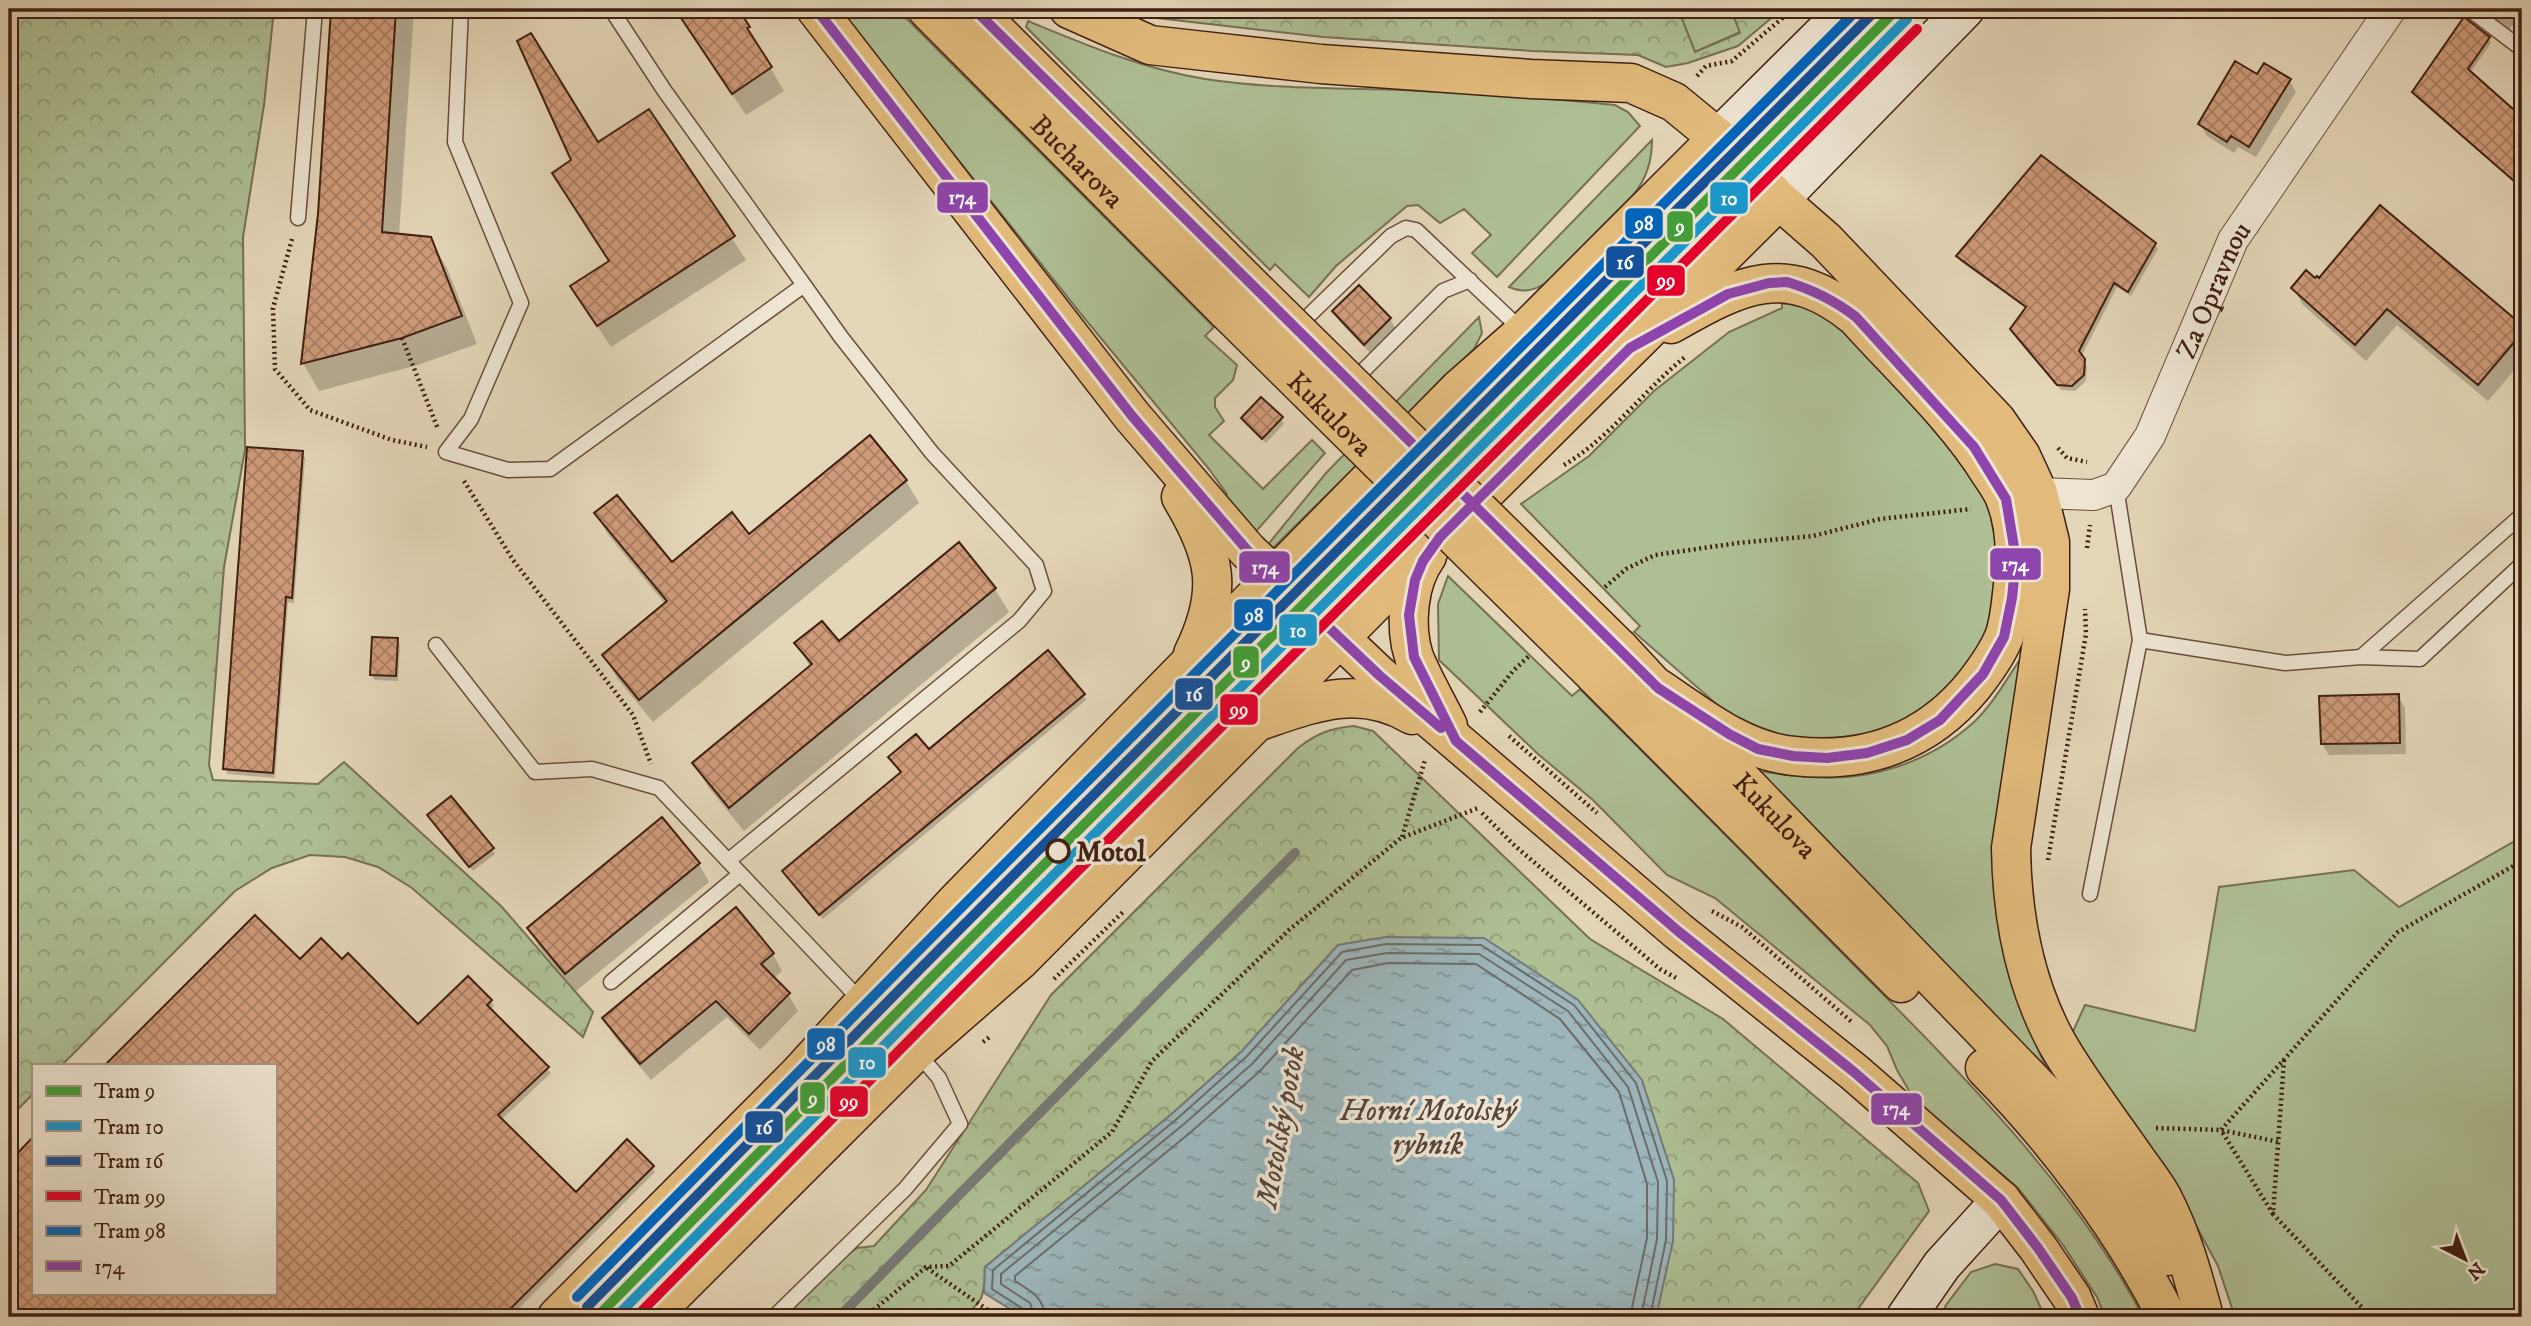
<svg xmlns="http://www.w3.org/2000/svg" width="2531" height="1326" viewBox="0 0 2531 1326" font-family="'IM FELL DW Pica',serif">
  <defs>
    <pattern id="forest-crowns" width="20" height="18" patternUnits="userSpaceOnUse" patternTransform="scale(1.75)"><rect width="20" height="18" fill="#aebf94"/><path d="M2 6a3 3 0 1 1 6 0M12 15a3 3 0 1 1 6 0" fill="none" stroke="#8f9b77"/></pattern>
    <pattern id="water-ripples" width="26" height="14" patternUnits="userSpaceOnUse" patternTransform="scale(1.75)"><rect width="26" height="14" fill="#9cb6bb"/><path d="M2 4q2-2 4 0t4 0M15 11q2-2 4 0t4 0" fill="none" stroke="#819497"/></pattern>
    <pattern id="building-cross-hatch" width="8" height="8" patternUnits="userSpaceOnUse" patternTransform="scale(1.75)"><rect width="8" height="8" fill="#cf9b7a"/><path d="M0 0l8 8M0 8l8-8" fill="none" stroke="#a97e63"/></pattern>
  </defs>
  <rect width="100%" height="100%" fill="#e4d6b8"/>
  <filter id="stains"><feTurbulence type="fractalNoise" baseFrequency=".00286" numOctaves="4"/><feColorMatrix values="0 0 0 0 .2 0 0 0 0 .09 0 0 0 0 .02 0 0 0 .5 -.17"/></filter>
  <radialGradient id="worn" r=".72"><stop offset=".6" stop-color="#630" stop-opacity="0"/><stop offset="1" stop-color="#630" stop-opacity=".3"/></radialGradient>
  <!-- grass -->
  <path fill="#aebf94" stroke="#777053" stroke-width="2" d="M838,9H897L1214,327L1205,336L1237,365L1233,380L1215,398V407L1224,421L1209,435L1263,489L1312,440L1325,453L1251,537L1225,504L1227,494L1209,469L1081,314Z
    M1678,9H1731L1740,32L1695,52Z
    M1028,21C1086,45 1143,69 1205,79C1270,89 1337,88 1402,90C1474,93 1544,98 1615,105L1628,112L1640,126L1497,277L1472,253L1491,235L1464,209L1440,223L1418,205L1407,206L1336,266L1309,297L1275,264L1270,270L1026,27Z
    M1652,140C1652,160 1647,178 1634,194L1546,283C1533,291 1523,293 1509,287Z
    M1782,295L1821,309L1868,351L1937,430L1984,494L1991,517L1996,545L1994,603L1985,634L1973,659L1933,703L1904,721L1876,733L1839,740L1777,737L1730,716L1634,632L1640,626L1521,504L1589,456L1654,391L1729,332L1782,308Z
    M1479,317L1482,333L1474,349L1269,552H1262L1326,473Z
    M1448,576L1572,696L1580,689C1671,780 1761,871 1852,963C1954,1066 2076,1187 2143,1317H2105L2097,1297L2063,1245L2018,1188L1914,1099L1897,1070L1887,1046L1870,1025L1715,898L1667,875L1593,800L1538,754L1439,660L1438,604Z
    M2019,661L2022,664L1993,867C1995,943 2017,1004 2049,1074L1745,769C1766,772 1788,776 1809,777C1869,782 1929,763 1974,722C1992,705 2005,682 2019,661Z
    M2522,837V1317H2235L2218,1266L2176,1189L2070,1038L2085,1005L2195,1031L2219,887L2354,870L2399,907Z
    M1995,1264L2018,1269L2033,1291L2045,1317H1941L1946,1305L1971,1272Z"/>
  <!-- forest -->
  <path fill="url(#forest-crowns)" stroke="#777053" stroke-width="2" d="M9,9H274L264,105L243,237L245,450L224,567L209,765L213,780L318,784L344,762L502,907L593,1012L583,1037L412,888L378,867L345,857L310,855L272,868L235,891L62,1065H33V1094L9,1118Z
    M1137,9H1678L1695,52L1740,33L1731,9H1782L1738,46L1688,63L1666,67L1638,55L1533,51L1323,37L1157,18Z
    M1354,726L1373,731L1590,939L1723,1019L1918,1183L1929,1211L1852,1317H1656L1659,1311L1338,945L1242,1051L1174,1112L985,1267C984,1295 985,1302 961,1317H791L796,1304L837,1262L857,1248L874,1246L926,1190L1051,995L1298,748C1316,734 1330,728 1354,726Z"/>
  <!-- water -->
  <path fill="url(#water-ripples)" stroke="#777a77" stroke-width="2" d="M1385,937L1484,938L1578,1000L1642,1080L1674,1180L1673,1241L1656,1317H1023L984,1293L985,1267L1174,1112L1242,1051L1338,945Z"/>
  <!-- shadow -->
  <path fill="#0003" d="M333,9H414L399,236L430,239L447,268L477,344L418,365L319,391L303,363L319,214Z
    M675,9H736L784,91L746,115Z
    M2481,9H2522V31L2512,25L2508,32L2484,14Z
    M2488,38L2491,43L2470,73L2522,119V189L2417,97L2414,92Z
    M2258,76L2289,80L2296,92L2256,157L2238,147L2234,153L2207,136L2200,124Z
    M649,111L746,260L611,347L586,309L610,262L598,145Z
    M2380,207L2522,327V361L2488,401L2397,325L2366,361L2303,305L2293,288L2319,280Z
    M2155,244L2158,249L2131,296L2117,287L2081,357L2087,367L2086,381L2075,391L2061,390L2015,334L2027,309L1961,262L1958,256Z
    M1359,288L1390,319L1397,331L1372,355L1341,323L1334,312Z
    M1243,418L1281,419L1284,424L1266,443Z
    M870,438L906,481L919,503L653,722L617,678L604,655L666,605L609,536L596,514L672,564L749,536Z
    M302,453L305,458L294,603L288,602L275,778L228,774L225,769Z
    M995,589L1009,612L744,831L708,787L694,763L810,667L797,644H839Z
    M397,639L400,645L398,681L375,680L372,675Z
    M1083,695L1086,700L823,919L788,876L929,752Z
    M2398,696L2405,708L2406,754L2329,755L2322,744Z
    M432,821L492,849L495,854L473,871Z
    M699,864L709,882L576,991L539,947L529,929Z
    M255,917L300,961L418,1027L491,1001L494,1006L490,1010L551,1073L501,1120L576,1194L652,1167L655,1172L510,1317H9V1164L33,1140V1293H275V1065H107Z
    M773,954L782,971L773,979L788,994L798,1011L760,1050L727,1017L651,1080L614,1036L604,1019Z"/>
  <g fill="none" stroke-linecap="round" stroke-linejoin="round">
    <!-- shore -->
    <path stroke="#6e6b66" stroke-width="2" d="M1026,1317L1023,1309L992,1289L993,1270L1178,1118L1247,1056L1342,952L1386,944L1481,945L1574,1005L1636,1083L1667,1181L1666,1240L1650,1317
      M1035,1317L1030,1303L1001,1284V1274L1184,1124L1253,1063L1346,960L1387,953L1479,954L1568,1011L1628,1087L1658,1182L1657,1239L1641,1317
      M1045,1317C1044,1297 1030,1291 1015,1281V1276L1191,1132L1260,1071L1352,970L1388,963L1476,964L1560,1019L1619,1092L1647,1184V1238L1630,1317"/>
    <!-- stream -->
    <path stroke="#777a77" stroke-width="10" d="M839,1317L1295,853"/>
  </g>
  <!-- building -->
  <path fill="url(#building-cross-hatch)" stroke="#402012" stroke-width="2" d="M331,9H396L382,232L431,237L462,316L402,338L301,364L318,214Z
    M675,9H738L750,27L747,28L772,67L732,94Z
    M2464,17L2490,37L2468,69L2522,117V188L2412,92Z
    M531,33L598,142L649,109L735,236L597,326L570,286L609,261L552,173L571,160L517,41Z
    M2235,61L2257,74L2264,63L2291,79L2249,147L2231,136L2227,142L2198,124Z
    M2041,155L2156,243L2128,292L2114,283L2079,351L2085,359L2084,375L2072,386L2057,385L2010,329L2026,307L1956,256Z
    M2380,205L2522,325V333L2478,385L2387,309L2355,345L2291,288L2306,270L2315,278L2317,276L2319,278Z
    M1359,285L1391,318L1364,345L1332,311Z
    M1261,397L1283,417L1262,439L1241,418Z
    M870,435L907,480L639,700L602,655L667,601L594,513L617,495L672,562L732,512L749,534Z
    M247,447L303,451L292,598L286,597L273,773L223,769Z
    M959,542L996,588L729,808L692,763L812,664L794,643L822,621L839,641Z
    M372,637L398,638L396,676L370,675Z
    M1048,650L1085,694L819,915L782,871L901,772L888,757L916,734L929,749Z
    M2399,694L2400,743L2321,744L2319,696Z
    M451,796L494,848L469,867L427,815Z
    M662,817L700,863L565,974L527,928Z
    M736,907L774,953L761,964L790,993L749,1034L716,1001L640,1064L602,1018Z
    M255,915L300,959L321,938L342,959L348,953L418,1024L468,976L492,1000L487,1005L549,1067L498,1115L576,1192L627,1139L654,1166L502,1317H9V1162L33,1137V1293H275V1065H105Z"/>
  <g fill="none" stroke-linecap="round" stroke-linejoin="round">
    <defs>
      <path id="lane" d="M461,9L455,142L521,303L471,419L446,452L508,470L550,469L804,285L664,90L611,9
        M2469,9L2522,49
        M298,218L315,9
        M1295,329L1391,236L1406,228L1416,230L1585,390
        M1352,382L1443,291L1470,280
        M2140,640L2285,663L2361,657L2522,515
        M436,645L535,772L592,769L659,788L864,1004L916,1051L939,1078L960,1124L905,1189L774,1317
        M2361,657L2420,659L2522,564
        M728,861L1019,621L1044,591L1036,565L932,453L841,337L804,285
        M2090,894L2140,640L2116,487
        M611,982L740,874"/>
      <g id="street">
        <path id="s1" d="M2018,497L2038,493L2094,495L2116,487L2150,436L2233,240L2391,9"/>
      </g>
      <path id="secondary" d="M1718,138L1848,9
        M1779,200L1965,9
        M1906,1317L1942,1265L2001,1200"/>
      <g id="primary">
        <path d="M816,9L1132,416L1248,551L1380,676L1678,931L1854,1072L2001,1200L2038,1248L2072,1298L2080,1317"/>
        <path id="s2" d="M927,9L1228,312"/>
        <path d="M974,9L1252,287"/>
        <path d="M1069,9L1150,45L1321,64L1531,79L1631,83L1674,102L1718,138L1779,200L1826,241L1996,420L2021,456L2038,493L2050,542V589L2011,848C2012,917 2024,983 2057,1043C2079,1082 2112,1124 2138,1162C2146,1173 2155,1185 2162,1197C2182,1235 2193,1276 2204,1317"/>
        <path d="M1181,497C1216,555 1224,591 1193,654"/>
        <path d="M1427,556C1408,582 1404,626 1414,657C1423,680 1437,703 1448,726"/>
        <path id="s3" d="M1619,648L1733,771L2063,1113L2134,1205L2167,1256"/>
        <path d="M1594,674L1901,983"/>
        <path d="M1658,688C1700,716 1742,751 1794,756C1865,764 1927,742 1973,686C1984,672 1997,654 2004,637C2010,621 2011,601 2013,585C2016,558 2016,527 2006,501C2003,491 1996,482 1990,473C1956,418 1900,366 1856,317C1786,260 1741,284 1671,324"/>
        <path d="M1262,720C1315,702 1360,684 1412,715"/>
        <path d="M1985,1068C2054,1138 2123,1229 2167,1317"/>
        <path d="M557,1317L797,1076L955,903L1329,521L1459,389L1525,331L1718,138"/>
        <path d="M650,1317L916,1051L1019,961L1440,537L1779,200"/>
      </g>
    </defs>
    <!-- lane casing -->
    <use href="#lane" stroke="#694e3c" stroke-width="17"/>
    <!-- street casing -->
    <use href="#street" stroke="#694e3c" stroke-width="32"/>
    <!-- secondary casing -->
    <use href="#secondary" stroke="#402012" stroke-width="41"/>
    <!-- primary casing -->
    <use href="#primary" stroke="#402012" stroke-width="41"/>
    <!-- path -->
    <path stroke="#402012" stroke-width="4.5" stroke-dasharray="2 3.5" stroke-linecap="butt" d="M1697,76L1706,66L1732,61L1793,9
      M292,239L273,308L275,369L310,410L392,440L427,447
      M402,338L438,429
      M2058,448L2067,458L2087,462
      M1564,465C1611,437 1643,391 1685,357
      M464,481L513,560L633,715L651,764
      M2087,548L2090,525
      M1605,587L1626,569L1655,555L1738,543L1813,536L1880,519L1971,509
      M1480,712L1513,671L1529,656
      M1509,736L1597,813
      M1482,813L1515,846L1660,969L1678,979
      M1402,837L1425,760
      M2048,860L2086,634L2085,609
      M1712,911L1742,927L1853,1023
      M1054,979L1125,910
      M983,1042L991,1036
      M2284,1060L2273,1214L2371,1317
      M2156,1128L2221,1130L2279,1142
      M2273,1214L2221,1130L2398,932L2522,861
      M927,1268L998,1317
      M865,1317L926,1267L949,1266L1112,1132L1152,1061L1289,930L1401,838L1478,808"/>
    <!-- lane -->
    <use href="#lane" stroke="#ede4d1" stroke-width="14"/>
    <!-- street -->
    <use href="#street" stroke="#ede4d1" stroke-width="30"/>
    <!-- secondary -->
    <use href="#secondary" stroke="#ede4d1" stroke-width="38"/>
    <!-- primary -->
    <use href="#primary" stroke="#e2bb7c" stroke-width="38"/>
    <defs>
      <g id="primary-bridge">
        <path d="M1252,287L1619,648"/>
        <path id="s4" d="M1228,312L1594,674"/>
      </g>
    </defs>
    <!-- primary-bridge casing -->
    <use href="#primary-bridge" stroke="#402012" stroke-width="41" stroke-linecap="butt"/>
    <!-- primary-bridge -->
    <use href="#primary-bridge" stroke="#e2bb7c" stroke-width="38"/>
    <defs>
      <path id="bus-1" d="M816,9L1132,416L1248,551L1380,676L1441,728
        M974,9L1473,504
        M1787,282C1814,290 1834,300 1856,317L1974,447L2006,499L2016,559L2012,598L2004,637L1983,674L1940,720L1907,740L1867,753L1827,758L1793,756L1758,749L1729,734L1658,688L1473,504L1630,348L1728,294L1769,283Z
        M1473,504L1440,537L1423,561L1415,580L1409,615L1414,657L1456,741L1678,931L1854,1072L2001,1200L2038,1248L2072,1298L2080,1317"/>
    </defs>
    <!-- bus-1 casing -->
    <use href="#bus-1" stroke="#ede4d1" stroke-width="16"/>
    <!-- bus-1 -->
    <use href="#bus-1" stroke="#8e44ad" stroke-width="10"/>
    <defs>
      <path id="tram-1" d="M597,1317L931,978L1897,9"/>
      <path id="tram-2" d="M616,1317L941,988L1907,19"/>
      <path id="tram-3" d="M587,1307L921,968L1877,9"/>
      <path id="tram-4" d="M636,1317L951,998L1917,29"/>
      <path id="tram-5" d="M577,1297L911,958L1858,9"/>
    </defs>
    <!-- tram-1 casing -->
    <use href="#tram-1" stroke="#ede4d1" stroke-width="16"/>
    <!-- tram-2 casing -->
    <use href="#tram-2" stroke="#ede4d1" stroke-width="16"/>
    <!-- tram-3 casing -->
    <use href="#tram-3" stroke="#ede4d1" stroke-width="16"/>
    <!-- tram-4 casing -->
    <use href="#tram-4" stroke="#ede4d1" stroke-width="16"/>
    <!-- tram-5 casing -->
    <use href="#tram-5" stroke="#ede4d1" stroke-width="16"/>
    <!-- tram-1 -->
    <use href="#tram-1" stroke="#439e38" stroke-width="10"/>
    <!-- tram-2 -->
    <use href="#tram-2" stroke="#1998ce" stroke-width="10"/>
    <!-- tram-3 -->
    <use href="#tram-3" stroke="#13519c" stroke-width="10"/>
    <!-- tram-4 -->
    <use href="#tram-4" stroke="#e4002b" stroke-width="10"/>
    <!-- tram-5 -->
    <use href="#tram-5" stroke="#0065bd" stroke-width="10"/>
  </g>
  <!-- markers -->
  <circle fill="#ede4d1" stroke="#402012" stroke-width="3.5" cx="1058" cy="851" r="11"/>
  <g text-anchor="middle" stroke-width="7" stroke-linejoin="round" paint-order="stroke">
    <!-- street labels -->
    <g font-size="28" fill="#402012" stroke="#ede4d1">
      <text dy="10" stroke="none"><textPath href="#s2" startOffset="214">Bucharova</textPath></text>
      <text dy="10" stroke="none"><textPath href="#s1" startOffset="320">Za Opravnou</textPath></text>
      <text dy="10" stroke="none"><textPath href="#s4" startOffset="144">Kukulova</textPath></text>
      <text dy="10" stroke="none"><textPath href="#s3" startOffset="229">Kukulova</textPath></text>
    </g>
    <!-- stop labels -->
    <g font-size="28" font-weight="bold" fill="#402012" stroke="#ede4d1" text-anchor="start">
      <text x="1076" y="861">Motol</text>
    </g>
    <!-- water labels -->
    <g font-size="30" font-style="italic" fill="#57463c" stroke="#ede4d1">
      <text x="1428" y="1120">Horní Motolský<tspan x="1428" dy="34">rybník</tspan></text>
      <text transform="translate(1280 1127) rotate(-80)" y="10">Motolský potok</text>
    </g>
  </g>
  <g stroke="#ede4d1" stroke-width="2.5">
    <rect x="936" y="181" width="53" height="33" rx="7" fill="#8e44ad"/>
    <rect x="1709" y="181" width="40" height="34" rx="7" fill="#1998ce"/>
    <rect x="1624" y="207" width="40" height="33" rx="7" fill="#0065bd"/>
    <rect x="1666" y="210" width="28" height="33" rx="7" fill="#439e38"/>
    <rect x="1605" y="245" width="40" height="34" rx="7" fill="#13519c"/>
    <rect x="1646" y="264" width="40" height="33" rx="7" fill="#e4002b"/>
    <rect x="1989" y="547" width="53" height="34" rx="7" fill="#8e44ad"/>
    <rect x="1238" y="550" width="53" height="34" rx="7" fill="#8e44ad"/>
    <rect x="1233" y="598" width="41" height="34" rx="7" fill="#0065bd"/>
    <rect x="1278" y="613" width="40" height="34" rx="7" fill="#1998ce"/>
    <rect x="1232" y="645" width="28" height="34" rx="7" fill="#439e38"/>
    <rect x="1174" y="677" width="40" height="34" rx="7" fill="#13519c"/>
    <rect x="1219" y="693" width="40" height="33" rx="7" fill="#e4002b"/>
    <rect x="806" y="1027" width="40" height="34" rx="7" fill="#0065bd"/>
    <rect x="847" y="1046" width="40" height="33" rx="7" fill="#1998ce"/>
    <rect x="799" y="1081" width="27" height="34" rx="7" fill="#439e38"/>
    <rect x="829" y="1085" width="40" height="33" rx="7" fill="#e4002b"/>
    <rect x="1870" y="1092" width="53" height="34" rx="7" fill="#8e44ad"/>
    <rect x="744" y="1110" width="40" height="34" rx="7" fill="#13519c"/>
  </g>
  <g font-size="19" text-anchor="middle" font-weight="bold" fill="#fff">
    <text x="962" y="204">174</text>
    <text x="1729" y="205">10</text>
    <text x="1644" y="230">98</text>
    <text x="1680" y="233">9</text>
    <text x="1625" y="269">16</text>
    <text x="1666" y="287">99</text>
    <text x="2015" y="571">174</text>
    <text x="1265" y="574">174</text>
    <text x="1254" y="622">98</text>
    <text x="1298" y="637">10</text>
    <text x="1246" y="669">9</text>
    <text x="1194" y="701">16</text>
    <text x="1239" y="716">99</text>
    <text x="826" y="1051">98</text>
    <text x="867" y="1069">10</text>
    <text x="813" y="1105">9</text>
    <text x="849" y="1108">99</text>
    <text x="1896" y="1115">174</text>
    <text x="764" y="1134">16</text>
  </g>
  <!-- margin -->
  <rect width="2531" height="1326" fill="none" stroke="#e4d6b8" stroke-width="35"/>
  <rect x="10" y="10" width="2510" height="1305" fill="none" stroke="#402012" stroke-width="3.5"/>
  <rect x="18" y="18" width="2496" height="1291" fill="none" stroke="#402012" stroke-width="2"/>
  <!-- legend -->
  <rect x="32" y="1064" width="245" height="231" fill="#ede4d1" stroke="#a89685" stroke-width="2"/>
  <rect x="46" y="1086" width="35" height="10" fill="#439e38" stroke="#a89685" stroke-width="2"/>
  <text x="94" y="1098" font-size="21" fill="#402012">Tram 9</text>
  <rect x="46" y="1121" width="35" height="10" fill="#1998ce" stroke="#a89685" stroke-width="2"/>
  <text x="94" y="1134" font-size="21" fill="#402012">Tram 10</text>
  <rect x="46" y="1156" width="35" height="10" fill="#13519c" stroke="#a89685" stroke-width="2"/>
  <text x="94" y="1168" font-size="21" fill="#402012">Tram 16</text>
  <rect x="46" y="1191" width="35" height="10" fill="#e4002b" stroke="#a89685" stroke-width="2"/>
  <text x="94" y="1204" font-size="21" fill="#402012">Tram 99</text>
  <rect x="46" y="1226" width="35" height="10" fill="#0065bd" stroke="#a89685" stroke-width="2"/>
  <text x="94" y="1238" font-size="21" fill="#402012">Tram 98</text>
  <rect x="46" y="1261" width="35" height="10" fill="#8e44ad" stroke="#a89685" stroke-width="2"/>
  <text x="94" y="1274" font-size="21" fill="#402012">174</text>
  <!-- north arrow -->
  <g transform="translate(2465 1259) rotate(138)" stroke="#ede4d1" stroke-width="5" paint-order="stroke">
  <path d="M0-5L12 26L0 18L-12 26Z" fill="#402012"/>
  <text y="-10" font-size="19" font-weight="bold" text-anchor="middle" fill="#402012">N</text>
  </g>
  <rect width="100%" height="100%" filter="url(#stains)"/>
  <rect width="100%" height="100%" fill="url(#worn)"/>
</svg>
